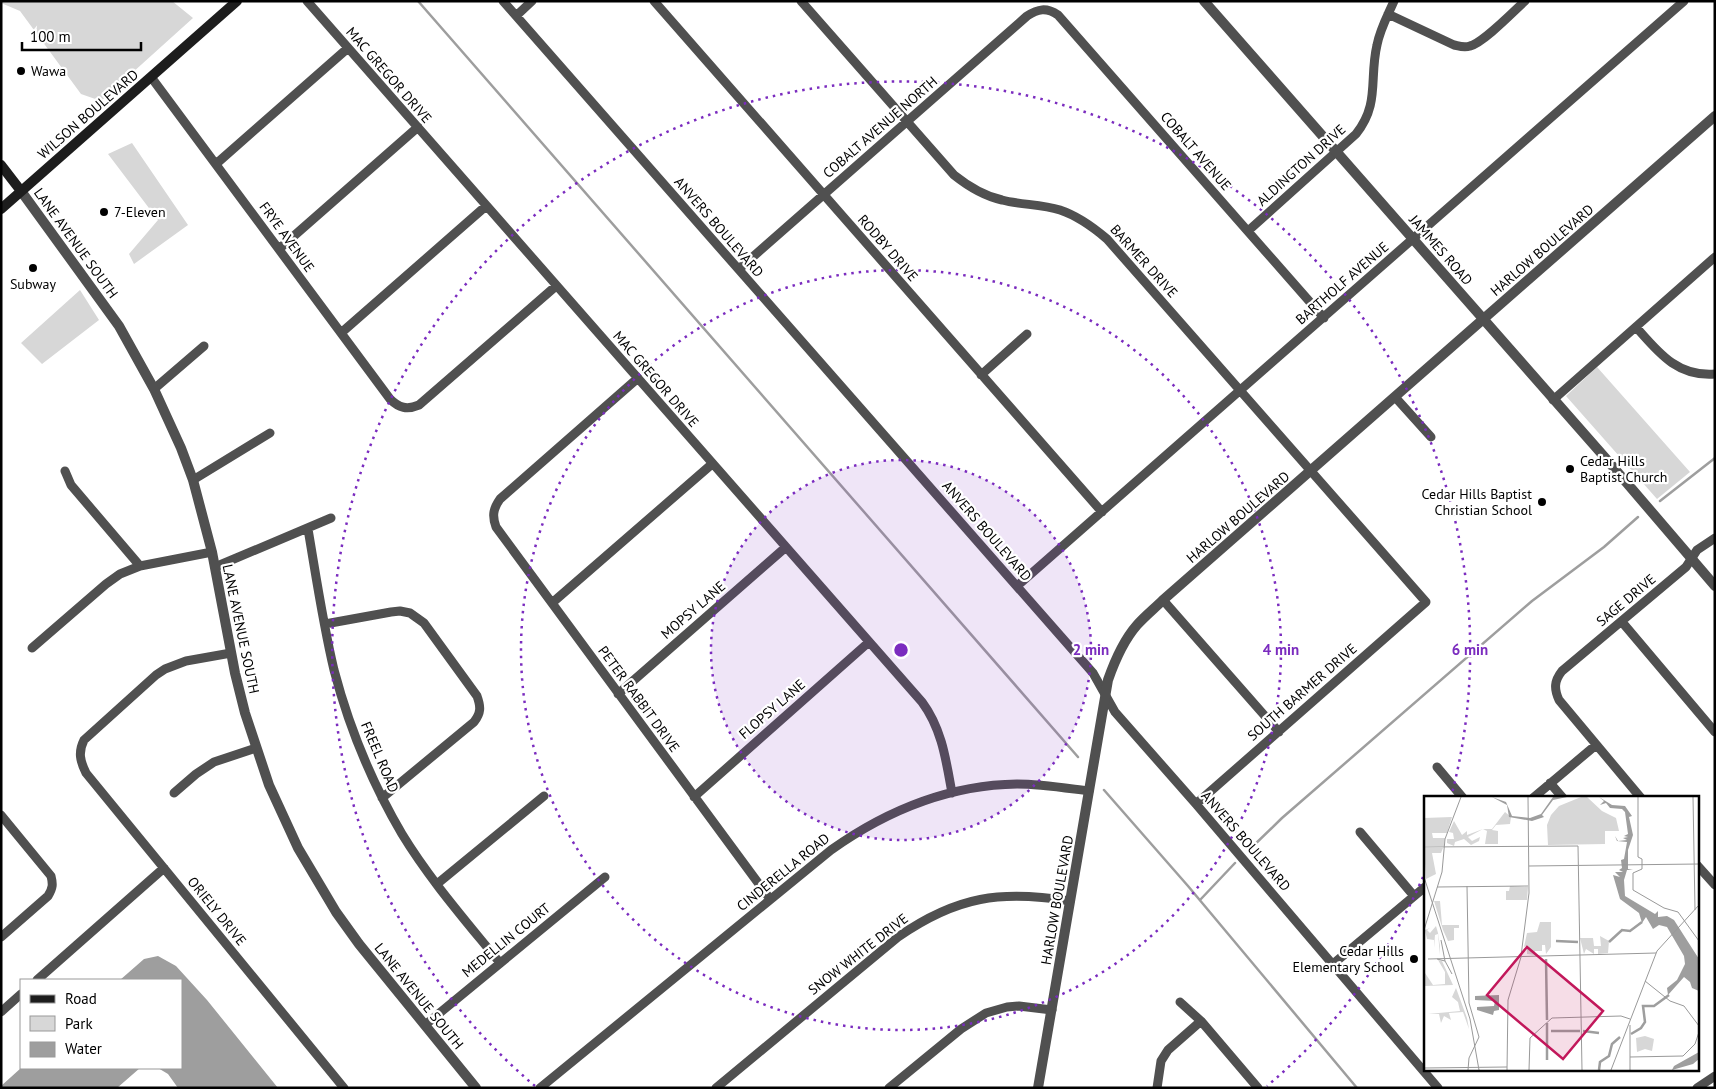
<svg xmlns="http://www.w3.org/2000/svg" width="1716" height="1089" viewBox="0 0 1716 1089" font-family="'PT Sans',sans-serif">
  <rect width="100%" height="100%" fill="#fff"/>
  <!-- green -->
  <path fill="#d7d7d7" d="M1,1H172L193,18L101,101L81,94L20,11L1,3Z
    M132,143L188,225L134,264L129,254L158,220L108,154Z
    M80,290L99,320L42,364L21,343Z
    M1597,367L1690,472L1657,499L1566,396Z"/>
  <!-- water -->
  <path fill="#9e9e9e" d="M158,956L176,966L207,1000L278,1088H178L168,1074L158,1068H181V980H120L144,959Z
    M21,1068H140L117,1088H1V1086Z"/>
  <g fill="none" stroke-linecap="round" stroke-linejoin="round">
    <!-- stream -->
    <path stroke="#9e9e9e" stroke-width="2.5" d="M418,1L1078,757
      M1660,501L1715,458
      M1104,790L1188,886L1357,1088
      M1249,850L1282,818L1532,601L1604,547L1638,517
      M1200,900L1235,863"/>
    <!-- minor -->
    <path stroke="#505050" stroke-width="9" d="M307,1L922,702C942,729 946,760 952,793
      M503,1L1093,673L1115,712L1196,804L1438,1088
      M654,1L1102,512
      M801,1L954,175C969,187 984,196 1002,200C1021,205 1041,204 1060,210C1078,216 1093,227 1107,239L1426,602L1196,804
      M1388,14L1454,45C1459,46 1464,48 1470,46C1483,43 1513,12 1525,1
      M516,16L532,1
      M151,77L390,399C399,408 407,410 419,405L556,286
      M216,164L348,48
      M1248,231L1356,134C1380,104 1369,79 1377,45C1380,29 1388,15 1394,1
      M279,249L418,127
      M739,269L1027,16C1038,9 1046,7 1058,15L1324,318
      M1636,327C1658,352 1677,377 1715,374
      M341,333L486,206
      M981,375L1027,334
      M638,378L500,499C493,509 492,516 496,527L770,899
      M154,389L204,346
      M1395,397L1431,437
      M1553,400L1715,257
      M65,471L71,485L140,566
      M193,480L270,433
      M308,529C316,576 323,624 334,670C349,727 372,783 402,834C430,880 466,921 500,963
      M215,567L331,518
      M1017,586L1684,1
      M1163,600L1279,732
      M552,603L712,464
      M1622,622L1715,732
      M325,624L391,612L400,611L410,613L424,623L477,696C481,707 481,713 474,722L382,798
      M32,648L106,584L120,574L140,566L212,552
      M231,653L186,661L165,669L156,675L84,740C78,752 80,761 86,773L344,1088
      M618,694L786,547
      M1437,767L1463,798
      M1550,783L1563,798
      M174,793L196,774L214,762L256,748
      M694,797L869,642
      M1533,798L1596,745
      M1641,798L1559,700C1554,689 1554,681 1562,671L1686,567L1697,550L1715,538
      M1,815L51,876C53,884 53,888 48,896L1,937
      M1360,832L1414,896
      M1697,865L1715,885
      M437,884L544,796
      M1333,964L1425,887
      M37,980L164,868
      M1180,1002L1201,1021L1258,1088
      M1,1012L21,994
      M425,1025L605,877
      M540,1088L831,850C886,811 948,785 1017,784C1041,784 1065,788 1089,791
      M716,1088L898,937C957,896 1001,890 1070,901
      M889,1088L961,1029L986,1013L1007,1007L1019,1006L1052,1010
      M1157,1088L1161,1061L1168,1050L1201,1021
      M1697,1088L1715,1076"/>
    <!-- tertiary -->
    <path stroke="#505050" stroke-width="10" d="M1204,1L1608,461L1715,586
      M21,191L119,326L154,389L181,448L193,480L212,552L235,673L245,713L269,785L298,848L336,912L359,944L476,1088
      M1038,1088L1108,680C1115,660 1123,641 1137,625C1145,616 1155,608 1163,600L1715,116"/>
    <!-- secondary -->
    <path stroke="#1d1d1d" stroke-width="10" d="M1,165L21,191
      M1,209L237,1"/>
  </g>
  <!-- distance rings -->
  <circle cx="901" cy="650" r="190" fill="#7b2cbf" fill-opacity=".12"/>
  <g fill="none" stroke="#7b2cbf" stroke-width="2.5" stroke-dasharray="2.5 5">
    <circle cx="901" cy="650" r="190"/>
    <circle cx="901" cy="650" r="380"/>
    <path d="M1423 877A569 569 0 0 1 1267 1086M535 1086A569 569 0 1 1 1451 797"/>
  </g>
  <!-- markers -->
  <g fill="#000" stroke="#fff" stroke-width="2">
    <circle cx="21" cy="71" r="5"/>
    <circle cx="104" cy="212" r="5"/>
    <circle cx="33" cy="268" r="5"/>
    <circle cx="1570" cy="469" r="5"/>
    <circle cx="1542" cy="502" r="5"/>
    <circle cx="1414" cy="959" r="5"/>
  </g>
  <g text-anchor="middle" stroke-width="4.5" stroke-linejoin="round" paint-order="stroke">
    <!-- poi labels -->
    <g font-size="14" fill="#000" stroke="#fff" text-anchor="start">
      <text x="31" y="76">Wawa</text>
      <text x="114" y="217">7-Eleven</text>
      <text x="33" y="289" text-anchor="middle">Subway</text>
      <text x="1580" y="466">Cedar Hills<tspan x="1580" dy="16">Baptist Church</tspan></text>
      <text x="1532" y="499" text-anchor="end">Cedar Hills Baptist<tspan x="1532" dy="16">Christian School</tspan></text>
      <text x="1404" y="956" text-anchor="end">Cedar Hills<tspan x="1404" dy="16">Elementary School</tspan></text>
    </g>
    <!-- street labels -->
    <g font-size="14" fill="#000" stroke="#fff">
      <text transform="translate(389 75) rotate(49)" y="5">MAC GREGOR DRIVE</text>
      <text transform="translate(88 114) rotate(-41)" y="5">WILSON BOULEVARD</text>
      <text transform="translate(880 127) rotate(-41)" y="5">COBALT AVENUE NORTH</text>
      <text transform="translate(1196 151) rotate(49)" y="5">COBALT AVENUE</text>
      <text transform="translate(1301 165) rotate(-42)" y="5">ALDINGTON DRIVE</text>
      <text transform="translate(719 227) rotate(49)" y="5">ANVERS BOULEVARD</text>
      <text transform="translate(287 237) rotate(54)" y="5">FRYE AVENUE</text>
      <text transform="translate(76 243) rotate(54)" y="5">LANE AVENUE SOUTH</text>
      <text transform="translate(888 248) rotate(49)" y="5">RODBY DRIVE</text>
      <text transform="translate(1441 250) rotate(49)" y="5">JAMMES ROAD</text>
      <text transform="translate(1542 250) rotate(-41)" y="5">HARLOW BOULEVARD</text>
      <text transform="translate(1144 261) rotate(48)" y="5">BARMER DRIVE</text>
      <text transform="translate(1342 283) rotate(-41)" y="5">BARTHOLF AVENUE</text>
      <text transform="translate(656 379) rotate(49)" y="5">MAC GREGOR DRIVE</text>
      <text transform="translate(1238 517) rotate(-41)" y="5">HARLOW BOULEVARD</text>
      <text transform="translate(987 531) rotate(49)" y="5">ANVERS BOULEVARD</text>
      <text transform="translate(1626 600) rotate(-40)" y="5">SAGE DRIVE</text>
      <text transform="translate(693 610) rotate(-41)" y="5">MOPSY LANE</text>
      <text transform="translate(241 629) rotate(78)" y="5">LANE AVENUE SOUTH</text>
      <text transform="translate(1302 692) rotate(-41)" y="5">SOUTH BARMER DRIVE</text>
      <text transform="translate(639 699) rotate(54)" y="5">PETER RABBIT DRIVE</text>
      <text transform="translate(772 709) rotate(-41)" y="5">FLOPSY LANE</text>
      <text transform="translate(380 757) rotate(67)" y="5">FREEL ROAD</text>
      <text transform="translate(1246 841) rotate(49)" y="5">ANVERS BOULEVARD</text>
      <text transform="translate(783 872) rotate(-39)" y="5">CINDERELLA ROAD</text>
      <text transform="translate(1057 900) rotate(-80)" y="5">HARLOW BOULEVARD</text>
      <text transform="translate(217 911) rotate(51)" y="5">ORIELY DRIVE</text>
      <text transform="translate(506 940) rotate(-39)" y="5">MEDELLIN COURT</text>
      <text transform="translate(858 954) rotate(-38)" y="5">SNOW WHITE DRIVE</text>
      <text transform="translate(419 996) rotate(51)" y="5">LANE AVENUE SOUTH</text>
    </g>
  </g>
  <!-- overview -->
  <g transform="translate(1424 796)">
    <rect width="275" height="275" fill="#fff"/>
    <path d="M157,1H163L178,15L192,22L195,35H181V48L124,49L123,29L127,19L135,10ZM81,16L87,21L86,28L72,29L68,34L74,35V48H61L63,35L59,33H68ZM28,21L23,37H8L9,42H21L20,50H0V22ZM30,25L38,39L43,35V39L59,33L44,41L48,45L56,41L55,45L47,49L40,43L31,46L30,50L23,47V43H30L29,37L25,36ZM0,52H19L17,57H8L12,78L2,83ZM86,90L104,91L103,104H82V95H85ZM10,105H16L18,129H35V132H30V144L24,145L19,134ZM116,126H127V151L122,158L121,149H118V155H111V159L103,158V150L100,151L103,137L113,136ZM12,130L14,137L16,150V159L14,138L11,139L10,152V144L3,143L1,134L6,132L3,134L6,137ZM176,140L185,145L184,157L174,158V153H170V158L162,153L160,158L156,142H169L170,150H177ZM14,164L18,165L29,189L1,190V177L9,189L21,188V176ZM32,192L43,222L45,233L39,216L25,217L27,224L20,220L17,227L15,218H4L36,215L34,206L28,201ZM221,240L230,243L228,255L221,253L213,256L212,242Z" fill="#d7d7d7"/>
    <path d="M68,1L82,6L88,20L106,22L117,18L129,1H143L129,4L118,19L120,21L108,25L85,21L83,9ZM175,1L188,9L201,10L208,20L205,21L209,39L204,54V73L209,74H203L200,84L201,100L231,118L234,115V121L243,120L250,124L275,163V195L268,192L266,186L260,181L244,199L243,192L253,184L261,168L260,160L243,131L235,129L229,133L222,121L218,127L215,117L196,103L189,79L196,81L191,76H199L195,74L198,72L197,64L200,63L203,46L193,45L191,40L194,45L203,44L199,42L204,41L200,40L204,38L201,16L198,13L186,12L182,7L176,9L180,5ZM75,199V214L70,215L69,219L53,214V211L70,210L71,205L51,204V200ZM275,256V263L269,268L248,274L250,270Z" fill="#9e9e9e"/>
    <path fill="none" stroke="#9e9e9e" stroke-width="2.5" d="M132,145L154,146M185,146L198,134L206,135L218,126M122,163L123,224M123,227V264M127,235H156M159,235L175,237M207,238L217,232L221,226L219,210H230L245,199M175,274L176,266L185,260L188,248L196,241"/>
    <path fill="none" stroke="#999" stroke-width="1" d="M214,1V61L218,63V73L209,77V94L240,112L254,116L275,145M269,1L271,114M0,51L154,50L158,274M105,70L275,68M0,81L46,223L55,274M43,90L45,207L55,241L45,262L44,274M13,91L104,90M0,134L18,76L21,43L37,1M17,144L21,165M97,160L105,97L104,1M4,163L232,157M13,163L21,165L28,178M221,185L246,205L260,210L275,230M206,229V274M206,261L259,260L271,248L275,236M0,272L83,271M83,274L84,204L97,161M105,274L106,242L128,222L197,220L206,223M187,274L233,155L275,109"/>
    <path fill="#c2185b" fill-opacity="0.15" stroke="#c2185b" stroke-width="2.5" d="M103,151L179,215L139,263L63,199Z"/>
    <rect width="275" height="275" fill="none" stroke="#000" stroke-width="2.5"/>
  </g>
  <circle cx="901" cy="650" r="8" fill="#7b2cbf" stroke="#fff" stroke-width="2.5"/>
  <g font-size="15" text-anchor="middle" font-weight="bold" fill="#7b2cbf" stroke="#fff" stroke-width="4.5" stroke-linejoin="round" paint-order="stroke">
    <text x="1091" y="655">2 min</text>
    <text x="1281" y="655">4 min</text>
    <text x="1470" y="655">6 min</text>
  </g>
  <!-- border -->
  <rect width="1716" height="1089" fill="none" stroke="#000000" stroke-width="5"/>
  <!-- legend -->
  <rect x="20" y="979" width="162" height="90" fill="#ffffff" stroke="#999999"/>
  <rect x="30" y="995" width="25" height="8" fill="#1d1d1d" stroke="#999999"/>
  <text x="65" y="1004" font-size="15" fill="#000000">Road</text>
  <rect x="30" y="1016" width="25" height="15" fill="#d7d7d7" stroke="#999999"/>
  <text x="65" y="1029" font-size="15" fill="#000000">Park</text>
  <rect x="30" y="1042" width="25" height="15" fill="#9e9e9e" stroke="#999999"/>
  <text x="65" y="1054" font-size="15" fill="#000000">Water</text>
  <!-- scale -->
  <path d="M22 42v8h119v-8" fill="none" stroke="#000000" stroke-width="2.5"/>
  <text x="30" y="42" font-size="15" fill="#000000" stroke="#ffffff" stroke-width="4" paint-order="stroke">100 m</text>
</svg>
